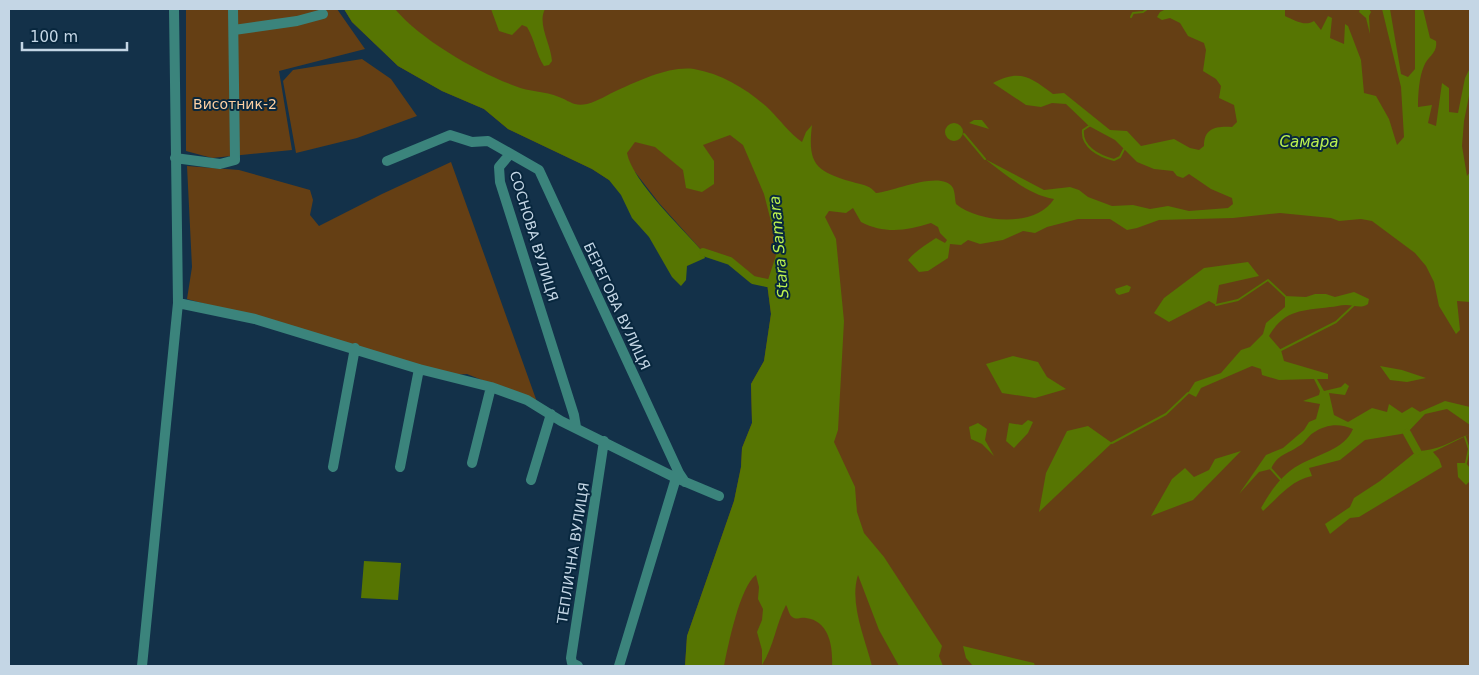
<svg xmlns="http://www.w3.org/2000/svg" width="1479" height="675" viewBox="0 0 1479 675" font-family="'DejaVu Sans',sans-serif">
  <rect width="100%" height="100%" fill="#133149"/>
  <!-- green -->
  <path fill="#653f14" d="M186,9H337L365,49L279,71L292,150L212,158L186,151Z
    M344,9H1470V666H685L687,636L734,501L741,467L742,448L752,423L751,384L764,361L771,314L767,283L753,280L730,261L703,252L659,203L635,172L609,180L592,169L508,129L484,109L442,91L398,66L352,22Z
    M362,59L391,79L417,116L357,138L296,153L283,81L293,70Z
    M451,162L537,402L467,374L451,375L301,330L187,299L192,267L187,166L239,170L310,190L313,200L310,215L319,226L382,194Z"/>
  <!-- water -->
  <path fill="#567502" d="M344,9H395C421,40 477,72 515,86C529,92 545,91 559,97C570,101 574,107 587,104C599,101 608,94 618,90C641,80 669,66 694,69C723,74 750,91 770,110C781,121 789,133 802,142L806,132L812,125C807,166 817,172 856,183C865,185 870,186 876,193C893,192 942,169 953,188C955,192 955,200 956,204C979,223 1036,228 1054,199C1028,195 1005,174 985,159L1044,190L1070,187L1079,190L1088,197L1112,206L1133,205L1150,209L1168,206L1189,211L1228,208L1233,204L1232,198L1211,189L1189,174L1183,178L1177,176L1173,171L1154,169L1137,162L1115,140L1089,126L1066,104L1052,103L1041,107L1026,105L993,83C1020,69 1030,77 1053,94L1064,93L1110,130L1127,131L1141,146L1174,139L1190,148L1199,150L1204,146C1204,128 1216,126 1232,127L1237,122L1234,105L1219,98L1221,86L1216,79L1203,71L1206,50L1204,43L1188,36L1180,23L1170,18L1162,20L1157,17L1160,12L1166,9H1285V16C1294,20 1305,27 1314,21L1321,30L1328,16L1332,18L1330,38L1344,44L1345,24L1348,26L1361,60L1364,93L1376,96L1389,119L1397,145L1404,137L1401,87L1382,9H1390L1401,74L1408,77L1415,69V9H1423L1430,38L1436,41C1438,53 1428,56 1424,66C1419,77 1418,95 1418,107L1432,105L1428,123L1436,126L1442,83L1449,88V112L1458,113L1465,78L1470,68V91L1464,121L1462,146L1467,176L1470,172V305V302L1457,301L1460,330L1456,334L1439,306L1434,282L1426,266L1415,253L1372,221L1361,219L1339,221L1331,218L1280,213L1233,218L1159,220L1137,228L1127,230L1110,219H1078L1047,227L1035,233L1023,231L1003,240L980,244L968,240L961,245L950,244L948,258L928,271L919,272L908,260C915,251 927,244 936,238L945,243L947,240L940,233L938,227L931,223C907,231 884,234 861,222L853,208L846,213L829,211L825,217L836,239L844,321L838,430L834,442L855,487L857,512L864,533L884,557L942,646L939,656L943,666H899L879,630L858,575C849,603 865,638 872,666H832C833,648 830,621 806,618C800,617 796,621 791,616C789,614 788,608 786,605C776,624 774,646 762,665V650L757,632L762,620L763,609L758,599L759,587L756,575C740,586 728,646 724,666H685L687,636L734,501L741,467L742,448L752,423L751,384L764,361L771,314L767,283L778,249L764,194L743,145L730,135L703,145L714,161V184L702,192L686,188L683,170L655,147L635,142L627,153C632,181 683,229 703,252L705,258L687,266L686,280L681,286L672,277L649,237L632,218L621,195L609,180L592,169L508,129L484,109L442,91L398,66L352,22Z
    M491,9H545C537,24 551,44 552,61L549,65L544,66C536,54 535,40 527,27L522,25L512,35L499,31Z
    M1360,9H1369L1371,12L1369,16L1370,34L1366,18L1359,12Z
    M974,120H982L989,129L969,123Z
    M945 132a9 9 0 1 1 18 0a9 9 0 1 1-18 0Z
    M1248,262L1259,276L1219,285L1216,305L1209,301L1169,322L1154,313L1164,298L1204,268Z
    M1127,285L1131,287L1129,292L1119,295L1116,293L1115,289Z
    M1354,292L1369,299L1368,304C1361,309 1354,305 1346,305C1340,305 1335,307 1330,307C1302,311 1285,309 1269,336L1281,350L1284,361L1328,374V379H1317L1324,391L1341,387L1345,383L1349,386L1345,395L1329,393L1334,415L1348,422L1372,408L1387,412L1389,404L1402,413L1412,407L1420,412L1445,401L1470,407V425L1447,409L1425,414L1407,433L1365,440L1340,460L1309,468L1312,476C1291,480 1279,497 1263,511L1261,508C1270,492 1282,474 1299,465C1318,454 1344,450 1353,429C1340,423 1326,424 1313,433C1308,436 1305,443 1299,446C1286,455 1278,454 1271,469L1259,472L1239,494L1266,455L1283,448L1304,430L1309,422L1316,419L1320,404L1303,401L1319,395L1320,391L1314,379L1279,380L1262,375L1261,369L1252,366L1201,388L1196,397L1188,393L1195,382L1221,373L1241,350L1250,347L1263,334L1266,323L1285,307V296L1306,297L1315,294H1326L1335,297Z
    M1013,356L1038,362L1047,377L1066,389L1035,398L1002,393L986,364Z
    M1380,366L1402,370L1426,378L1407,382L1390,380Z
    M1028,420L1033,422L1028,433L1014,448L1006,441L1009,423L1022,425Z
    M978,423L987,429L985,440L994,456L982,444L971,439L969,427Z
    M1088,426L1112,443L1039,512L1046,473L1067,431Z
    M1470,434L1433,452L1439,459L1442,467L1359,517L1350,518L1330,534L1325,524L1350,507L1354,498L1380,481L1417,451C1438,451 1451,441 1470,434Z
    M1241,451L1193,500L1151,516L1172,479L1185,468L1194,477L1209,470L1215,459Z
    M1457,463H1466L1470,468V481L1466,485L1458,477Z
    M364,561L401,563L398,600L361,598Z
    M963,646L1034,663L1035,666H973L966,658Z"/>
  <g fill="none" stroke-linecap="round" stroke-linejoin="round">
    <!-- stream -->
    <path stroke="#567502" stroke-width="2" d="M1131,17L1133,13L1143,12L1147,9
      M1089,126L1083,130C1081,147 1099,156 1114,160L1120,157L1124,149
      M964,134L985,159
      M1216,305L1238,300L1268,280L1285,296
      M1281,350L1336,322L1354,305
      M1465,437L1469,449L1466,463
      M1112,443L1166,414L1188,393
      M1271,469L1281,480"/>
    <!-- canal -->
    <path stroke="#567502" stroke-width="8" d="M703,252L730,261L753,280L767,283
      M1407,433L1417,451"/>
    <!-- minor -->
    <path stroke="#3b847c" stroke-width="10" d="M234,30L297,21L323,14
      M510,154L499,167L500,182L574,415L576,427
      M175,158L220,164L235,160L233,9
      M387,161L450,135L472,142L488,141L539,170L679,473L685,482
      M178,303L255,319L419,369L491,387L527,400L561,421L676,478L719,496
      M472,463L491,387
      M333,467L355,348
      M400,467L419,369
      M531,480L551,414
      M142,666L178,303L174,9
      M578,666L572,663L571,658L604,441
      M619,666L676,478"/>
  </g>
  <g text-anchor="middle" stroke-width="4" stroke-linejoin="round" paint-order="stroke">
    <!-- park labels -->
    <g font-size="14" fill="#fdd0a3" stroke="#08273e">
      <text x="235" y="109">Висотник-2</text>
    </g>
    <!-- street labels -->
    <g font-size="14" fill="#c4d6e5" stroke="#08273e">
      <text transform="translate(534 236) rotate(73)" y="5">СОСНОВА ВУЛИЦЯ</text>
      <text transform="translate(617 306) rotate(65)" y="5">БЕРЕГОВА ВУЛИЦЯ</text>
      <text transform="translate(573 553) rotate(-81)" y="5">ТЕПЛИЧНА ВУЛИЦЯ</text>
    </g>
    <!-- water labels -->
    <g font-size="15" font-style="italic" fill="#bcf14f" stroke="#08273e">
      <text x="1309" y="147">Самара</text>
      <text transform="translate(779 247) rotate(-95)" y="5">Stara Samara</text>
    </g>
  </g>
  <!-- border -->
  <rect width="1479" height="675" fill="none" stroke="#c4d6e5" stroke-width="20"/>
  <!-- scale -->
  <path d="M22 42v8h105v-8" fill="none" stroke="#c4d6e5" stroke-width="2.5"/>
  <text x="30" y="42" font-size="15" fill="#c4d6e5" stroke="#08273e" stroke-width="4" paint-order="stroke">100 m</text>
</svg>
